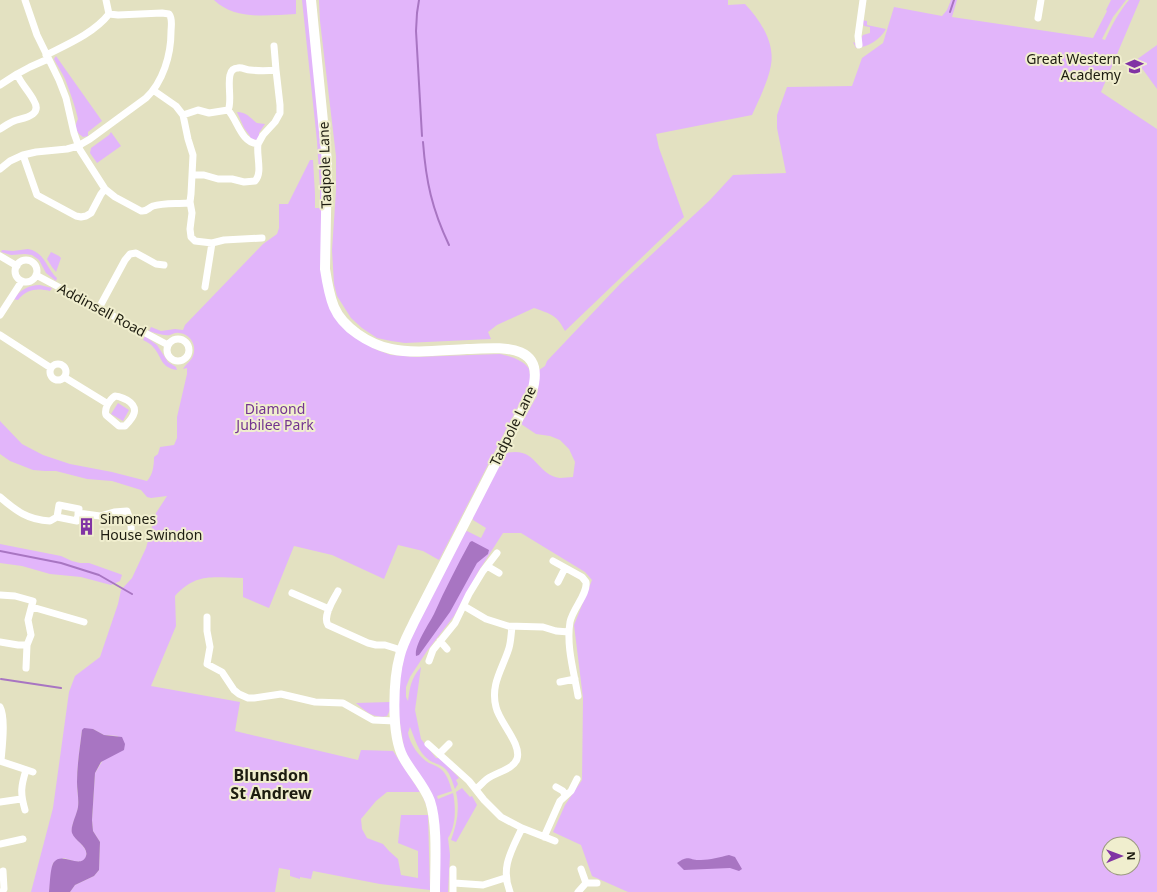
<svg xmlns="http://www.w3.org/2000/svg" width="1157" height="892" viewBox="0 0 1157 892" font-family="'Noto Sans',sans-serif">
  <rect width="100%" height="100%" fill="#e3e1c1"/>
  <!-- green -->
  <path fill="#e2b5fa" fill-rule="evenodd" d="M214,0H296V14C268,15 236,21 214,0Z
    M302,0H309L326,163L324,285L361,340L377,350L391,355L416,357L500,354C509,356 524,360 529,369C530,372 530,378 531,381L439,560L423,551L398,545L384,579L332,555L294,546L269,608L243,597V578C213,578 197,572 175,596L176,626L151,686L240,702L235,731L358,760L361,750L393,751L420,792H387L376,801L361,819L362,829L367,838L383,844L389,851L398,859L401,875L418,878V851L398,843L401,815H428L430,890L380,884L313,871L311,879L300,877V879L290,876V870L279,868L275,892H70L75,885L94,876L99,870L100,842L93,831L92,820L95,773L118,736L104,735L93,729L82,730C80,748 77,765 77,783C77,791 79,799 78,807C77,815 73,821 72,828C70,839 90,846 86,857C82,866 71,860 64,858L53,863L49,892H31L53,808L69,692L75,676L100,657L118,604L121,590L132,578L146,548L156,513L167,496L151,498L147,497L141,490L112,481L87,479L56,471H45L33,470L10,461L0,454V421L22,444L43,455L70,464L112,472L147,481C153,475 154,465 154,457L158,454L160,447L174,445L177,438V417L187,374V368L183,369C186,364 191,361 193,356C197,346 191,334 179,333C176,332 173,334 170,335C163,336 156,333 149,331L151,327L161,331L175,329L183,330L185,325L263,244L277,234L279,228V204H288L310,160H313L315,194V208H320V189L317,141Z
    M319,0H728V5L745,4C760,20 775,42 771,65C768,82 759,99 752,115L656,134L659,148L684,217L565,331C557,315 551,314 534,308L497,325L488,332L491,339L405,343L391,341L377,338L362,328L351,318L337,296L334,284L332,250L336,191V156L320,21Z
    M951,0H957L952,17L1093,38L1107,11L1106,10L1111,0H1126L1113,17L1102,39L1105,40C1112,25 1118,13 1129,0H1140L1101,92L1157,129V892H628L592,876L581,845L553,832L565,805L582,780L583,698L574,625L592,580L585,572L521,533H503L478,572L454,616L427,651L410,677L406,687V697L408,701C410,687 411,678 421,667L415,710L421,739L436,758H440L459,778L456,780L458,784L455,789C452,781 450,772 443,767C439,764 433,763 429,760C418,752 415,739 410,727L408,733C410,744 419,757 429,763C434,765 439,767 443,771C448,777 450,784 452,791L437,796L438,799L453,793C456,807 456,826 448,838L450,855L448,892H439L437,831L404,751V748L398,712L400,677L407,642L462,535L467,531L481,538L486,528L473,520V514L506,453C537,446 535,474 560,478C564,478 569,477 573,477L575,462L569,449L560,440L550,436L536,434L521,424L537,396L539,370L545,366L547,361L620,284L710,200L733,175L786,173L777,128V115L787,87L852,86L862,58L883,43L894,7L942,16L947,10ZM1109,844H1133V868H1109Z
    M862,20L867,21V25L886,29C880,40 868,47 856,48L853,42L855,43L856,47L863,35L870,33V27L864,26Z
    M1157,45V89L1136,60Z
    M56,56L102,121L88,132V136L83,137C76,133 74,126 78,119C75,106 70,92 65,79C62,72 57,66 54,59Z
    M237,112C247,112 250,118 257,123L265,124L259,133V137L257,140L250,139V136L244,128Z
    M111,132L121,146L97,163L90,153L91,148L109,135Z
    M28,249C45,252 46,268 57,278L56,281L46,273L39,260L32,255L25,254L11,255L1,252L2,250L13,251Z
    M51,252L59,256L61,258L56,272L52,267L47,259Z
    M40,285L52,288L50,291C37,288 27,289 18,300L13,299C21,290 28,285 40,285Z
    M145,336L157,345L168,362L176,367L177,370C160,367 163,359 154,348C151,344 147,342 143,340Z
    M118,403L129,410L123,421L111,414Z
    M0,544L61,556L72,561L80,563H89L120,574L122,575L120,581L111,585L81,577L50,574L22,566L0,563Z
    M390,702V710L387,716C374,719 365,711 356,703Z
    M462,788L470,797L472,796L477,805L456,842L451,840C457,824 460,809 456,792Z"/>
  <!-- water -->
  <path fill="#a875c2" d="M472,541L489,550L488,554L477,563L450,612L419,655L416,656C414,645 429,624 434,614C445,589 457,566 470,542Z
    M84,728L93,729L104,735L122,737L125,744L124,750L101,762L95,773L92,820L93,831L100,842L99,870L94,876L75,885L70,892H49C50,885 50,867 54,862C62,851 81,870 86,856C89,847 75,841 72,833C70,827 77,814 78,807C79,799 77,790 77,782C77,765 80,747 82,730Z
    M729,855L735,857L742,869L739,871L730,868L684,870L677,863C690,854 689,861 701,860C710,860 720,857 729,855Z"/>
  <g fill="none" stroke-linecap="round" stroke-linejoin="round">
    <!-- stream -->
    <path stroke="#a875c2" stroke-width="2" d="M419,0L417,13L416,31L422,136
      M950,12L954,0
      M423,142C426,182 432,209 449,245
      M0,551L61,563L99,575L132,594
      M1,679L61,688"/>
    <!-- street -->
    <path stroke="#fff" stroke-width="7" d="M25,0L37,35L59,80L66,98L74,133L80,150L105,189L115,197L141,211C147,212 148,208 153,206C163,203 177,204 187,203L190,202
      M106,0L109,14
      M1038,18L1041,0
      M859,45L858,36L863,0
      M274,46L276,70
      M0,85L17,74
      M153,90L176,106L183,115L188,139L193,155L192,175
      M183,115L198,110L209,113L228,110C234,100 222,68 238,68C242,67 246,70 250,70C259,71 267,71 276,70L280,105V113L275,122L263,135L258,144C241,143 238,121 228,110
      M0,129C5,126 9,123 14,121C22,118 43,116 34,101C29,91 21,84 17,74L30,67L48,59
      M23,155L37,195L76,216L81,217L86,216L91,213L101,194L105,189
      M0,169L10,161L23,155L36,152L67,149L78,146L90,139L146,98C163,82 171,55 171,32C171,26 173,19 169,14L162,13L118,15L109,14C94,33 68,44 46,55
      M212,243L224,240L262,238
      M0,256L17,266
      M15 271a11 11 0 1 1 22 0a11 11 0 1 1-22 0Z
      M36,275L168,345
      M205,287L212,243L195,241L191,237L190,229L192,213L190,202L191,194L192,175H204L218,179H232L244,182L255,181C263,173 256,155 258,144
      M99,308L125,260L130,254L136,253L156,264L164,265
      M0,315L22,281
      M0,335L51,368
      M167 350a11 11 0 1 1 22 0a11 11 0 1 1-22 0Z
      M50 372a8 8 0 1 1 16 0a8 8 0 1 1-16 0Z
      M64,377L108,404
      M115,396C120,396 122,398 127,400C140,408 134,417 125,426H119L106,415C104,409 109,400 115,396Z
      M0,497C16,511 28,520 50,521L57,517
      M59,505L79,509L77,521L57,517Z
      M78,513L100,516L114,512L127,511C129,516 134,531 129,535C126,537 121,537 118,537
      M553,561L582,577L586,582C588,594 573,608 570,622C566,646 574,672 578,696
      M487,566L499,573
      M558,582L565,568
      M338,591C334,599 322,616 328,625L368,643L376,645H385L401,650
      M292,593L329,609
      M0,595L15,596L33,601L28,620L31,635L27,645
      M464,606L486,619L508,626L543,627L556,631L569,632
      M32,607L84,622
      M207,617V631L210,647L207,664L222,672L234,690L239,694L248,698H254L281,694L315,702L343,703L373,720L395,721
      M440,641L447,649
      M0,642L18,645H27L26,668
      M429,661L433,650L455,623L469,594L483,571L497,553
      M560,682L575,679
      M0,707C6,718 2,748 1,761
      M428,744L469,781L484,800L501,817L522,828L555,841
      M440,753L449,744
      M0,761L33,772
      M556,787L563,791L565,795
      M476,789C480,786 483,782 487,779C496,772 513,770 517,759C522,744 499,722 496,707C490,684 503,668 509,648C511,641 511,634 512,627
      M0,802L21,799
      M25,810C20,793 21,786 26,770
      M544,837L560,801L571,791L577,779
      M0,844L23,839
      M581,869L586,883
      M454,883L483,885L505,878
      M2,892L4,889L3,871
      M453,892V869
      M510,892C500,867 512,850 522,828
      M578,892L586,883H597"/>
    <!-- secondary -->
    <path stroke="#fff" stroke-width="10" d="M311,0L327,162L325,269C327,282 329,295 334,307C343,328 369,344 391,349C414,354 443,350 467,349C499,348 547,341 532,392L414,622C409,633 403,643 400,655C393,680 391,734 403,757C411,772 424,785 430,801C438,825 435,866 435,892"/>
  </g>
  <!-- icons -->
  <defs>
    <symbol id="school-bare" viewBox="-9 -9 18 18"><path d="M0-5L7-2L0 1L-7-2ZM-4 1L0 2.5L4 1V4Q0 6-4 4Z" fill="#8133a4" stroke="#f0eece" stroke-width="2.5" paint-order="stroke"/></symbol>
    <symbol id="building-bare" viewBox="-9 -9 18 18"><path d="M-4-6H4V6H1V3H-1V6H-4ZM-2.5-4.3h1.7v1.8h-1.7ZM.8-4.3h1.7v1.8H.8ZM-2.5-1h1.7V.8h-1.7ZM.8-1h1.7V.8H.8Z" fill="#8133a4" stroke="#f0eece" stroke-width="2.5" paint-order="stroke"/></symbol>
  </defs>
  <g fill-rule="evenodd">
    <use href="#school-bare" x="1122" y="54" width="25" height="25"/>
    <use href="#building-bare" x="74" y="514" width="25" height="25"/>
  </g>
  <g text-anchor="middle" stroke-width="4" stroke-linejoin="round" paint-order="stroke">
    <!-- poi labels -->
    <g font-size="14" fill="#1d1c10" stroke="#f0eece" text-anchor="end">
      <text x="1121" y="64">Great Western<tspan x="1121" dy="16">Academy</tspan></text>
      <text x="100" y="524" text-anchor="start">Simones<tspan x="100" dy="16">House Swindon</tspan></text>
    </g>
    <!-- street labels -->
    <g font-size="14" fill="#1d1c10" stroke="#f0eece">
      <text transform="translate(325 165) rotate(-92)" y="5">Tadpole Lane</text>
      <text transform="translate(102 310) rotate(28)" y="5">Addinsell Road</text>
      <text transform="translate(513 426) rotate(-64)" y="5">Tadpole Lane</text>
    </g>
    <!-- park labels -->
    <g font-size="14" fill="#733490" stroke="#f0eece">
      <text x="275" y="414">Diamond<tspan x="275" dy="16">Jubilee Park</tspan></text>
    </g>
    <!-- quarter labels -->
    <g font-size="16" font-weight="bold" fill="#1d1c10" stroke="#f0eece">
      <text x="271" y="781">Blunsdon<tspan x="271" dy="18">St Andrew</tspan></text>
    </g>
  </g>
  <!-- north arrow -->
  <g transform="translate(1121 856) rotate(89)"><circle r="19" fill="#f0eece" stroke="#9c9a82"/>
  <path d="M0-3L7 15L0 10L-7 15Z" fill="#8133a4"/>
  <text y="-6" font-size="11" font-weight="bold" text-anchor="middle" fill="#1d1c10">N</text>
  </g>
</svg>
